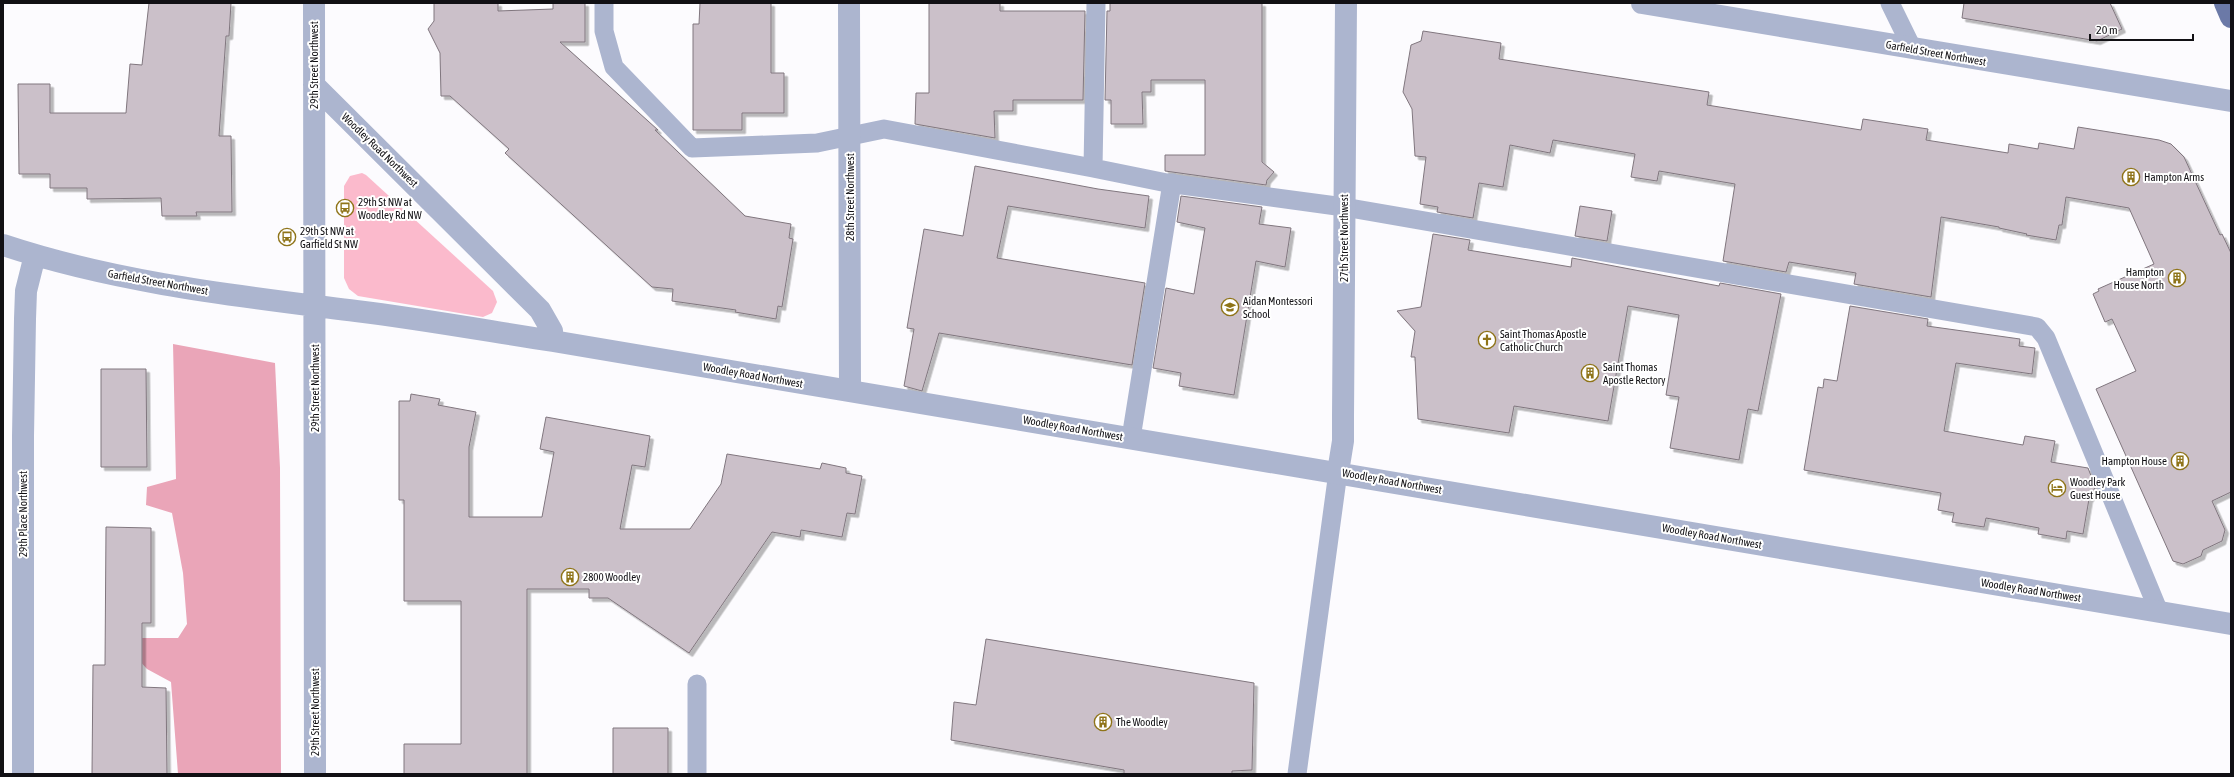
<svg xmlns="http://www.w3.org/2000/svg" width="2234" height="777" viewBox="0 0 2234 777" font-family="'Asap Condensed',sans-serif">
  <defs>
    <filter id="shadow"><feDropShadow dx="3.5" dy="3.5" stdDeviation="0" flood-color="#0004"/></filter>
  </defs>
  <rect width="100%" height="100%" fill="#fcfbfe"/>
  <!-- green -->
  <path fill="#fbbacc" d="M362,173L366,175L493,291L497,302L492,313L483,317L477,316L358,296L349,289L344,278V186L350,176Z"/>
  <!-- forest -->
  <path fill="#eaa5b8" d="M173,344L275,363L280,468L281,774H178L171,682L147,669L129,649L136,638H178L187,624L183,573L172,513L146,505L147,487L176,479Z"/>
  <!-- building -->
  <path fill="#cbc0c9" stroke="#80767e" filter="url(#shadow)" d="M149,3H231L229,36H226L219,136H231L232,212H196L197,216H162L161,198L87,199V188H50V174H19L18,84H50V113H126L130,64L142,65Z
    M434,3H498V11L553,9V3H585V42H560L658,130H655L745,216L791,224L789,238L793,239L782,307L778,306L776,319L735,312L736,310L672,301L673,289L652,287L505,153L509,149L450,96H441L440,53L428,29L434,21Z
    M700,3H771V73H784V113H742V130H693V24H699Z
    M929,3H1000V11H1085L1083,100H1013V111H994L995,138L915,124L916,93H929Z
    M1110,3H1262V162L1274,172L1267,180L1266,185L1165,171V155H1205V80H1151V92H1142L1143,124H1111V100H1105L1107,11H1110Z
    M1964,3H2110L2122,29L2097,41L1962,18Z
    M1423,31L1501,43L1499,59L1709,92L1707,105L1861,130L1863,119L1928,129L1926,140L2008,153L2009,144L2038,149L2039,143L2074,149L2078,127L2159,140L2171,144L2184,157L2220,235L2222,234L2231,253V492L2212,501L2225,530L2222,541L2203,550L2201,556L2183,564L2173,561L2096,389L2136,371L2112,319L2105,322L2093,294L2099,291L2098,289L2154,264L2129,208L2066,197L2062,225H2059L2056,240L2026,235L2027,234L1999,228V227L1941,217L1931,297L1854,284L1856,273L1789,262L1786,272L1723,261L1735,184L1659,171L1657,181L1631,177L1635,154L1553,140L1550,153L1510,145L1503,187L1479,183L1473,218L1437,212L1438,207L1420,204L1426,157L1415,156L1412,109L1403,92L1411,45L1421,41Z
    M975,166L1098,189L1149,196L1145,228L1008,206L997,258L1145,283L1132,365L939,333L922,391L904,386L914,329L907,328L924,229L963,236Z
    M1181,196L1262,207L1259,224L1291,228L1285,267L1256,261L1234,395L1179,386L1181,373L1153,368L1166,288L1194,294L1205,228L1177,222Z
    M1580,206L1612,211L1607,241L1575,236Z
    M1433,234L1470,240L1468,250L1571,267L1572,258L1719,286L1720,283L1781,294L1758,411L1748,409L1739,460L1670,448L1679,397L1666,395L1679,315L1628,306L1608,421L1514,406L1509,433L1418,419L1415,357H1411L1415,331L1397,311L1421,307Z
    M1850,306L1928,319L1927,326L2020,339L2019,346L2035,348L2032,374L1956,363L1944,431L2023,445L2025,436L2055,441L2051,462L2088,468L2095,486L2093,494L2089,499L2083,534L2067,531L2066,539L2038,534L2039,528L1986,518L1984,527L1952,522L1954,513L1938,510L1941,493L1804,470L1818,387L1823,388L1824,379L1837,381Z
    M101,369H146L147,467H101Z
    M411,394L440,399L438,405L476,412L469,447V517H542L554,452L540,449L546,417L650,436L645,467L632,465L620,529H690L721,484L727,454L820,469L822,463L846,468V473L862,476L855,514L847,513L842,537L801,530L800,537L772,532L689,653L608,598H589V589H527V774H404V744H461V601H404V500H399V401H410Z
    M106,527L151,528V623H142V687L166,688L167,774H92L93,665H105Z
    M986,639L1254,683L1252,770L1232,771V774H1124V770L951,740L954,702L976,705Z
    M613,728H668V774H613Z"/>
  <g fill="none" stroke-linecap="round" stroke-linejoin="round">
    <!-- service -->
    <path stroke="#acb5cf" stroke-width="19" d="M604,3V31L614,67L692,148L817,143L884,129L1093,168
      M1096,3L1093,168L1167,183L1344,207L2037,327L2046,338L2159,612
      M1890,3L1912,48
      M1131,438L1172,183
      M697,684V774
      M1297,774L1338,472"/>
    <!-- minor -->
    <path stroke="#acb5cf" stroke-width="22" d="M314,3L315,774
      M849,3L850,391
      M1642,3L2231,101
      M314,85L540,310L552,331L553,341
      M3,245C117,283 238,296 356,311C422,319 488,331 553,341L2231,624
      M1338,472L1343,441V417L1346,3
      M23,774V436L25,319L26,291L35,255"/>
    <!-- primary -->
    <path stroke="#6b79a7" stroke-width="22" d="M2225,3L2231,17"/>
  </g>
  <!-- icons -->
  <defs>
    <symbol id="building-ring" viewBox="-11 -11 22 22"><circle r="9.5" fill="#fff" stroke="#8f7419" stroke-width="1.5"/><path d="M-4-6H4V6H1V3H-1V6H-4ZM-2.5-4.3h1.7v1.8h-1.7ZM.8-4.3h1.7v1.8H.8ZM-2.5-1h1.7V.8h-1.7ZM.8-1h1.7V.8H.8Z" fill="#8f7419"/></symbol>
    <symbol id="bus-ring" viewBox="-11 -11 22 22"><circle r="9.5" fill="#fff" stroke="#8f7419" stroke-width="1.5"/><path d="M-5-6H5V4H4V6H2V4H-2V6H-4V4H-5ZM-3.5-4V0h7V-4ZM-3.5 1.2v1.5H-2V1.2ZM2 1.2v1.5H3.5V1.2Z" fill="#8f7419"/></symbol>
    <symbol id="school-ring" viewBox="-11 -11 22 22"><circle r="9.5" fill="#fff" stroke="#8f7419" stroke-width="1.5"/><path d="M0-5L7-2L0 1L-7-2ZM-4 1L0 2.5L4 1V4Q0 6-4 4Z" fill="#8f7419"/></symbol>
    <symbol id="church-ring" viewBox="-11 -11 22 22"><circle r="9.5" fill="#fff" stroke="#8f7419" stroke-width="1.5"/><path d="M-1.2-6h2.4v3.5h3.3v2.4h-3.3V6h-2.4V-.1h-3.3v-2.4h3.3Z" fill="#8f7419"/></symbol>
    <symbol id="hotel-ring" viewBox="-11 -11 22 22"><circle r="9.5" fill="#fff" stroke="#8f7419" stroke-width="1.5"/><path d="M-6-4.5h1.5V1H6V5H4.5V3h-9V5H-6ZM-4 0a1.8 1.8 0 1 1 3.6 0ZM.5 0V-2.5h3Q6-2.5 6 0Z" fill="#8f7419"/></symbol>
  </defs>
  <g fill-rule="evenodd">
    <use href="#building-ring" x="2121" y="167" width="20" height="20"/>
    <use href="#bus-ring" x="335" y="198" width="20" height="20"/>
    <use href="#bus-ring" x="277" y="227" width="20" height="20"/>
    <use href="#building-ring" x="2167" y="268" width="20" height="20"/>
    <use href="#school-ring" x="1220" y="297" width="20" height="20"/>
    <use href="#church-ring" x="1477" y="330" width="20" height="20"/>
    <use href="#building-ring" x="1580" y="363" width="20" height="20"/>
    <use href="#building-ring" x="2170" y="451" width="20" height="20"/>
    <use href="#hotel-ring" x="2047" y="478" width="20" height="20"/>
    <use href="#building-ring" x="560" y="567" width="20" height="20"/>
    <use href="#building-ring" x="1093" y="712" width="20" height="20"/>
  </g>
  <g text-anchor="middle" stroke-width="4" stroke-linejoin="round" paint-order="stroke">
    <!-- street labels -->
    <g font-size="11" fill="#111014" stroke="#fff">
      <text transform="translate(1936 53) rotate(10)" y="4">Garfield Street Northwest</text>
      <text transform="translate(314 65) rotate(-90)" y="4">29th Street Northwest</text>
      <text transform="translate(380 150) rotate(44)" y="4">Woodley Road Northwest</text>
      <text transform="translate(850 197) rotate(-90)" y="4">28th Street Northwest</text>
      <text transform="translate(1344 238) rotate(-90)" y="4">27th Street Northwest</text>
      <text transform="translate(158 282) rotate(10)" y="4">Garfield Street Northwest</text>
      <text transform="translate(753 375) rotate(10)" y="4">Woodley Road Northwest</text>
      <text transform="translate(315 388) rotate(-90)" y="4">29th Street Northwest</text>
      <text transform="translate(1073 428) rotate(10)" y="4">Woodley Road Northwest</text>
      <text transform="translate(1392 481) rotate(10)" y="4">Woodley Road Northwest</text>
      <text transform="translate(23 514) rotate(-90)" y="4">29th Place Northwest</text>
      <text transform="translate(1712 536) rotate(10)" y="4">Woodley Road Northwest</text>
      <text transform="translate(2031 590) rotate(9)" y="4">Woodley Road Northwest</text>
      <text transform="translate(315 712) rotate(-90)" y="4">29th Street Northwest</text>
    </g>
    <!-- poi labels -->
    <g font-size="11" fill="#111014" stroke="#fff" text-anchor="start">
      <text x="2144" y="181">Hampton Arms</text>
      <text x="358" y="206">29th St NW at<tspan x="358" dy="13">Woodley Rd NW</tspan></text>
      <text x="300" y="235">29th St NW at<tspan x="300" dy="13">Garfield St NW</tspan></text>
      <text x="2164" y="276" text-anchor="end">Hampton<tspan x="2164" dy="13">House North</tspan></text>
      <text x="1243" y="305">Aidan Montessori<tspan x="1243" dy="13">School</tspan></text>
      <text x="1500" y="338">Saint Thomas Apostle<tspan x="1500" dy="13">Catholic Church</tspan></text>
      <text x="1603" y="371">Saint Thomas<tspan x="1603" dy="13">Apostle Rectory</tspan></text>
      <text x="2167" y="465" text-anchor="end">Hampton House</text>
      <text x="2070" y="486">Woodley Park<tspan x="2070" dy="13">Guest House</tspan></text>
      <text x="583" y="581">2800 Woodley</text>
      <text x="1116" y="726">The Woodley</text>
    </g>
  </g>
  <!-- border -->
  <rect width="2234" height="777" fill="none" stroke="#111014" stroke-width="8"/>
  <!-- scale -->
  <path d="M2090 34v6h103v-6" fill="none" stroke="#111014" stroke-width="2"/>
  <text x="2096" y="34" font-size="12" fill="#111014" stroke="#ffffff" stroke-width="3" paint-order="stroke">20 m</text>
</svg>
